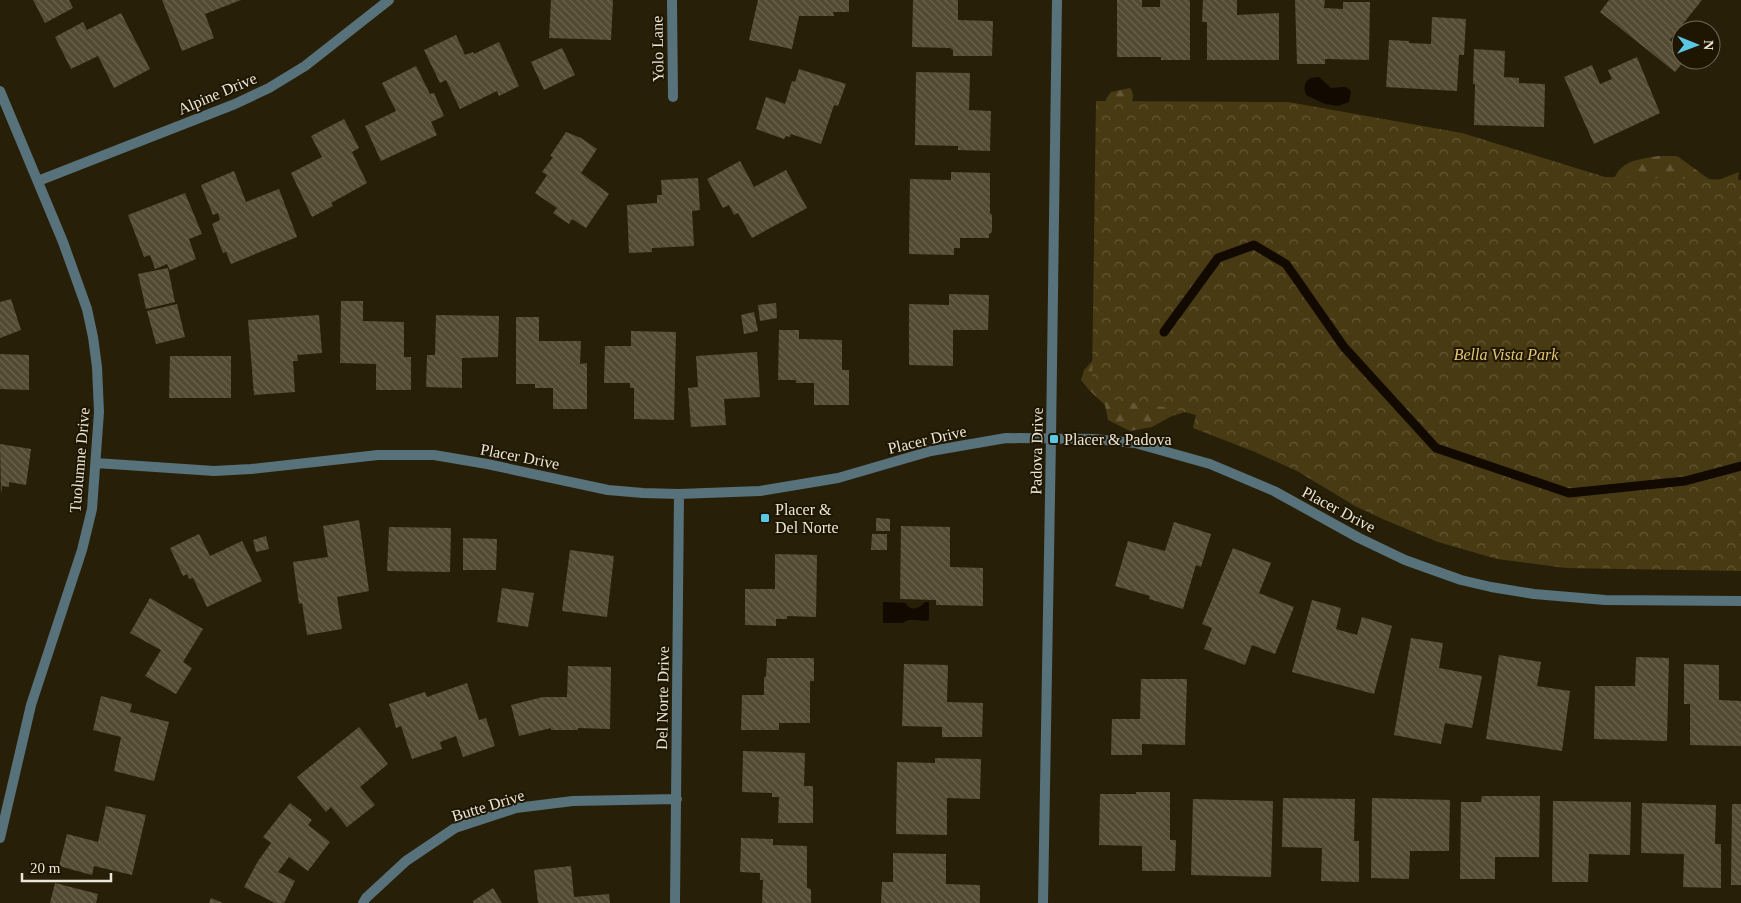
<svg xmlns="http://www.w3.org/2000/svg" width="1741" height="903" viewBox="0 0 1741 903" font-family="Georgia,serif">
  <defs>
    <pattern id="forest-firs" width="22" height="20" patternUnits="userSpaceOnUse" patternTransform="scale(1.25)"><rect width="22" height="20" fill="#483b14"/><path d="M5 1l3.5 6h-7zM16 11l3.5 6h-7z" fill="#635735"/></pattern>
    <pattern id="park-crowns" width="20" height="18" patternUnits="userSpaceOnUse" patternTransform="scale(1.25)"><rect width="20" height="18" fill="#483b14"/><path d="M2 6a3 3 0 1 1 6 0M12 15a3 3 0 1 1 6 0" fill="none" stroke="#635735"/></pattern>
    <pattern id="building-back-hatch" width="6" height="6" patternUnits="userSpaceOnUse" patternTransform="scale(1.25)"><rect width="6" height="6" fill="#534a32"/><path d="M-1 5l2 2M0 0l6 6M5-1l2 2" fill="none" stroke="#6c644f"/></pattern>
  </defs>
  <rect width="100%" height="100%" fill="#281f08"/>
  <!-- forest -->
  <path fill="url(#forest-firs)" d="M1130,88C1134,92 1133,97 1132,103L1106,105V99L1111,92Z
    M1658,156H1677L1713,182L1739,172L1737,182L1612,184C1620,160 1636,160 1658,156Z
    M1107,345L1205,406L1172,416L1152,427L1130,431L1108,420L1105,405L1089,390L1081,380L1084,370Z"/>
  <!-- park -->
  <path fill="url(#park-crowns)" d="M1096,101L1288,102L1462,133L1605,177L1741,180V571L1566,568L1497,559L1438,542L1385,520L1355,506L1297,471L1255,452L1193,428L1196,415L1164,407L1100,398L1093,392L1092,383Z"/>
  <!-- water -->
  <path fill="#120900" d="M1319,77L1331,88L1346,87L1351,91L1349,102L1338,106L1325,104L1306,95C1302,83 1307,77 1319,77Z
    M883,602L905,603C911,611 918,610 925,602H929V620C919,623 910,616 903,623H883Z"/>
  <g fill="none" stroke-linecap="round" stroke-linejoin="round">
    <!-- stream -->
    <path stroke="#120900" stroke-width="9" d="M1164,332L1218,258L1254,245L1286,264L1344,347L1436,448L1569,493L1685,481L1741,466"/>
  </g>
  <!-- building -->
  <path fill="url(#building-back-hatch)" d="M33,0H69L73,8L45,23Z
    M162,0H241L205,14L214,38L182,51Z
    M551,0H613L611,40L549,38Z
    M758,0H849V12H833L834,16H799L792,49L749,40Z
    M913,0H958V20L993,21L992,56H953V50L950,48L912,47Z
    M1117,0H1142V7H1160V0H1190V60H1161V57H1117Z
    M1203,0H1237V15L1279,13V60H1207V22H1202Z
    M1295,0H1325L1324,8L1343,9V2H1370L1369,60L1325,59V64H1297Z
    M1609,0H1702L1670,40L1681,48V60H1685L1675,72L1600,12Z
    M121,13L150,69L114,88L98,56L71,69L55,37L83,22L87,30Z
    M1432,17L1466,19L1464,55H1459L1457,91L1386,87L1389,40L1409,41V43L1431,44Z
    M456,35L465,55L473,52L474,54L499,42L519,86L499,96L497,91L460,109L446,80L440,83L424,50Z
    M562,48L575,75L544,90L531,62Z
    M1474,49L1505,51L1504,77L1519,78V83L1545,84L1544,127L1474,125L1475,84H1473Z
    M1637,57L1660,113L1594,144L1564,77L1592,65L1600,84L1612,79L1608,70Z
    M416,66L430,94L434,93L444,116L431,122L437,135L381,161L365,126L396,111L382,83Z
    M799,69L846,84L838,106L834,105L821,144L791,134L790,137L786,136L784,139L756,129L766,97L785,104L792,81L795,82Z
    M916,72L970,73L969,110L991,111L990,151L958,150V146L915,145Z
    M344,119L359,148L352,152L367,183L331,203L333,206L312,217L291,173L322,157L311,136Z
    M566,132L581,138L597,149L581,173L609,194L586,228L572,219L569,224L553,213L557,208L535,193L547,175L542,172L553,157L550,156Z
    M740,161L754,187L786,170L807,208L752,238L738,213L734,215L729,205L723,208L707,179Z
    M234,171L246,202L279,189L297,237L231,264L226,252L223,253L212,224L220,220L218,213L213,215L201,185Z
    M951,172L990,173V213L992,215V232L989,234V238H960V248H954V255L909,254L910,179L951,180Z
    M698,178L700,210L692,211L694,246L652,248V252L629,253L627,205L657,203V195H662L661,180Z
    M185,193L202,234L189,239L196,259L170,270L167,264L155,269L150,255L144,257L128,215Z
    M168,268L175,302L146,309L138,274Z
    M949,294L989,295L988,330H953V366L909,365V304L949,305Z
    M11,299L21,330L0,338V302Z
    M341,301H363V321L404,322V357H411V390H376V364L340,363Z
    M776,303L777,318L760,321L758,305Z
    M177,304L185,337L156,344L147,311Z
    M754,312L758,331L744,334L741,315Z
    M319,315L322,353L297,355L298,361H293L295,392L254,395L248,320Z
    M436,315L499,316L498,357L462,358V388L426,387L427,355H435Z
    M516,317H539V341H581L580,364L587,363V409H553V388H535V384H516Z
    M779,330H799V339L842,340V370H849V405H814V383H796V380H778Z
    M631,331L676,332L674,420L634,419V388H630V383H604L605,346H631Z
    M757,352L760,397L724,399L726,425L691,427L688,388L698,387L696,356Z
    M0,354L29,355V390L0,389Z
    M170,356H231V398H169Z
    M0,444L31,449L26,485L9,482V487L2,486L1,495Z
    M876,518L890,519V531H876Z
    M359,520L369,591L337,597L342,629L307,635L302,603L299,604L293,562L328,557L323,526Z
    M1174,522L1211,534L1201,567L1196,565L1183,609L1149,599L1150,596L1115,586L1128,541L1165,551Z
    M901,526L950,527V567L983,568V606L936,605V600L900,599Z
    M389,527L451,528L450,572L387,571Z
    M199,534L210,556L242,541L262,581L207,607L193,578L189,579L187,574L183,576L170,548Z
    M872,534H887V550H871Z
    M266,536L269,549L256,552L253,540Z
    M463,538L497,539L496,570H463Z
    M1233,548L1271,563L1259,593L1294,607L1275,654L1252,645L1245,665L1204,649L1212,628L1202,624Z
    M570,550L614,556L607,617L562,611Z
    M775,554L817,555L816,617L787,616V619H776V626L745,625V589H775Z
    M502,588L534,593L528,627L497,622Z
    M150,598L203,629L183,662L192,668L176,694L145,676L161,650L130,633Z
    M1312,600L1341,608L1336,629L1357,635L1362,617L1392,626L1374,694L1292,672Z
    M1411,638L1443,643L1439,668L1482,676L1472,728L1445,723L1441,744L1394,735Z
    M1499,655L1541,662L1537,686L1570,691L1562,751L1486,739Z
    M1636,657L1669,658L1667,741L1594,739L1595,686H1635Z
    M767,658H814V681H810V723H779V730H741L742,695H764V677H766Z
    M904,664L948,665L947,702L983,703L982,737H942V727L902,726Z
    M1684,664L1719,665V700L1741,701V746L1690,745V704H1684Z
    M568,666L611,667L610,729L578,728V730H551V728L519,736L511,705L543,697H567Z
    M1141,679H1187L1185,745L1142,744V755H1111L1112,719H1140Z
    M467,683L479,720L486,718L495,746L463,757L456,736L440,742L442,749L412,759L401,726L396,728L389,704L425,692L427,697Z
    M101,696L132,704L130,712L169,722L154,781L114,771L121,737L93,730Z
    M359,727L388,764L360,787L375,805L347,827L331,807L326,812L297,777Z
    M743,751L805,753L804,786H813V823H778L779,797H772V793L742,792Z
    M935,758L981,759L980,799L947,798V835L896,834L897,762L935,763Z
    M1136,792H1170V840H1176L1175,871H1142V846L1099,845L1100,794H1136Z
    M1482,796H1540L1539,857H1495V879H1460L1461,802H1481Z
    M1283,798L1355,799L1354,841H1359V882L1321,881L1322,848L1282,847Z
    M1372,798L1450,800L1449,851H1410L1409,879L1371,878Z
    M1193,799L1273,801L1271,877L1191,875Z
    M1553,801L1631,802L1630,855L1589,854L1588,882H1552Z
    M290,803L312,820L308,825L330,842L308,871L289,857L278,872L295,881L284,903H275L244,887L258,861L271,843L263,837Z
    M1642,803L1716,805L1715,844H1721V888L1683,887L1684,854L1641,853Z
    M1732,804H1741V885H1731Z
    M106,806L146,815L132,875L94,866L92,875L59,866L67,834L98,842Z
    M741,838L773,839V845L807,846V888L811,889V903H762L763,880H760V873L740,872Z
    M893,853L946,854V884L980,885V903H881L882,882H893Z
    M571,866L574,897L609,894L610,903H538L534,870Z
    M55,883L98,894L96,903H50Z
    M493,888L502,903H474L473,901Z
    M211,898L223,903H209Z"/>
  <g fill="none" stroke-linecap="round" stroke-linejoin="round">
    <!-- street -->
    <path stroke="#57727a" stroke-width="10" d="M672,0L673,97
      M0,91L63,242L87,309L93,337L97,367L99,412L92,509L82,550L31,705L0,838
      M38,181L235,104L269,88L305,66L389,0
      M96,463L214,471L251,469L378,455H434L487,464L608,490L643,493L679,494L760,491L838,478L931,451L1006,438L1094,439L1135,443L1210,464L1274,491L1359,538L1405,560L1461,580L1491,587L1534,594L1605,600L1741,601
      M363,903L366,898L406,861L455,828L516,808L573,801L677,799
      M675,903L679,494
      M1043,903L1051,438L1057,0"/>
  </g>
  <!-- markers -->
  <g fill="#5ac8e5" stroke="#1e1601" stroke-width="2">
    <rect x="1049" y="434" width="10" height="10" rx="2.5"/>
    <rect x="760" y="513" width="10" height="10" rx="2.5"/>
  </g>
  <g text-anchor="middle" stroke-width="4" stroke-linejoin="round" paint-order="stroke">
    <!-- street labels -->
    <g font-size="16" fill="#ebe6d8" stroke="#1e1601">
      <text transform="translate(657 49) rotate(-91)" y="6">Yolo Lane</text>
      <text transform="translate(217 93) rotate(-23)" y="6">Alpine Drive</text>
      <text transform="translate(927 439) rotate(-13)" y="6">Placer Drive</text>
      <text transform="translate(1036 451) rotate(-89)" y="6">Padova Drive</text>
      <text transform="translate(520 456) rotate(11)" y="6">Placer Drive</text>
      <text transform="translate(79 460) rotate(-85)" y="6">Tuolumne Drive</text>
      <text transform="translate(1339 509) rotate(28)" y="6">Placer Drive</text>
      <text transform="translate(662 698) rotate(-89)" y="6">Del Norte Drive</text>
      <text transform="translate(488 805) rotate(-17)" y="6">Butte Drive</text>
    </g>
    <!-- park labels -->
    <g font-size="16" font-style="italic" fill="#e3c576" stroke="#1e1601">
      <text x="1506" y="360">Bella Vista Park</text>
    </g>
    <!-- poi labels -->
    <g font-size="16" fill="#ebe6d8" stroke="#1e1601" text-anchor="start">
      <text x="1064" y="445">Placer &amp; Padova</text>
      <text x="775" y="515">Placer &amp;<tspan x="775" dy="18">Del Norte</tspan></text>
    </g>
  </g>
  <!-- north arrow -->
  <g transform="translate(1696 45) rotate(91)"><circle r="24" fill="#1e1601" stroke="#706957"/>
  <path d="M0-4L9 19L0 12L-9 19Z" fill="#5ac8e5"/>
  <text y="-8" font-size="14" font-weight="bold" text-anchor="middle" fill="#ebe6d8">N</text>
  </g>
  <!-- scale -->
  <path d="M22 873v8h89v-8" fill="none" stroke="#ebe6d8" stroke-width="2.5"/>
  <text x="30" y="873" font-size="15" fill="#ebe6d8" stroke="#1e1601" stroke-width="4" paint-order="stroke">20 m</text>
</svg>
